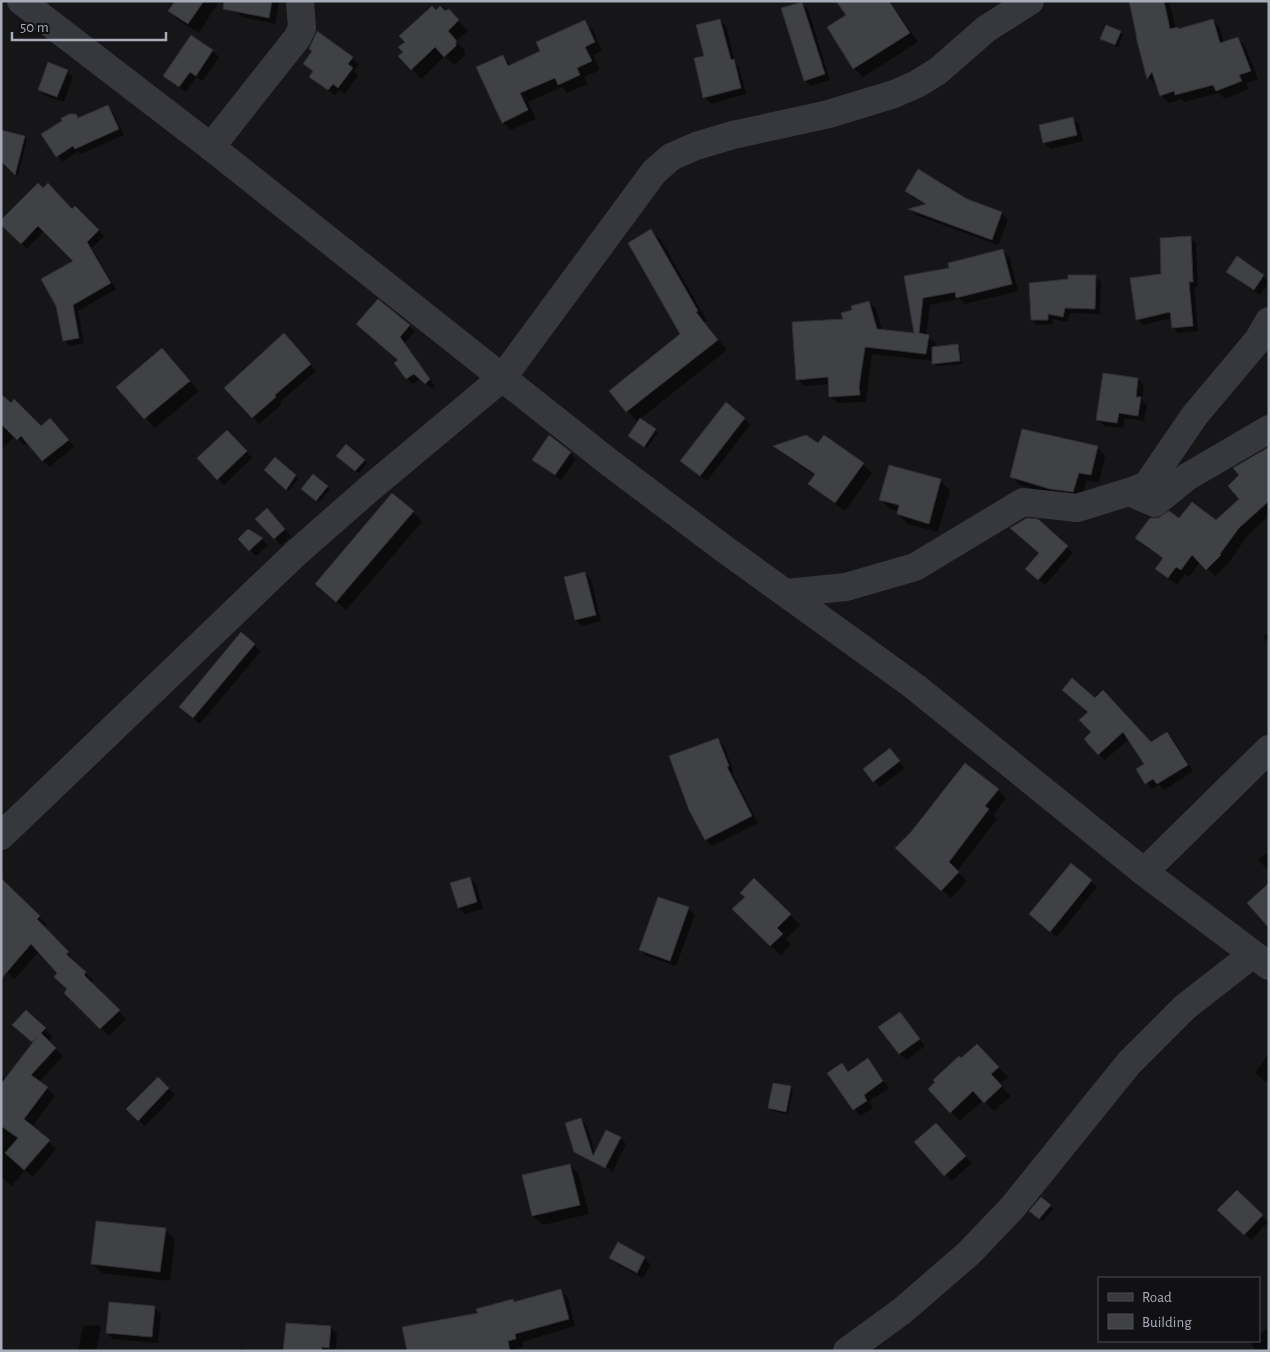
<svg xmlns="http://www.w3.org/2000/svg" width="1270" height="1352" viewBox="0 0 1270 1352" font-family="'Alegreya Sans',sans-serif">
  <rect width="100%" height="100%" fill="#161618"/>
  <!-- shadow -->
  <path fill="#0007" d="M176,1H219L199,33L179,21L170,11Z
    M238,1H279L275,24L242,17L236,11Z
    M889,1L895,8L918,42L863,77L854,68Z
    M1133,1H1169L1176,29L1179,30L1212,20L1220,28L1224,43L1237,38L1245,46L1258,79L1246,83L1249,89L1225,99L1219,93L1184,102L1181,99L1169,103L1161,95L1157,83L1156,85L1149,78L1138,39Z
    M802,3L808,9L830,80L811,86L805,80Z
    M436,12L458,20L468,31L456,41L465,51V56L454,65L445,56L421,79L412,69Z
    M720,20L726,26L735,63L739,67L746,94L711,104L705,97L706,57Z
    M584,22L593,30L602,51L593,55L600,70L584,77L588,84L567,93L562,87L528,102L536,119L511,130L503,122L502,56L511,65L542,52Z
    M1120,32L1123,35L1118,47L1104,42L1101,39Z
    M191,36L213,51L219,57L203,81L196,77L186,92L171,82L165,76Z
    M352,58L359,64L354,71L358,75L345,94L339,90L335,96L311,77L314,72L305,64Z
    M67,71L73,77L64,102L46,96L39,90Z
    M108,107L113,112L124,135L81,154L78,151L63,162L43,135L76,115L80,119Z
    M1072,118L1079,124L1083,141L1051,149L1044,143Z
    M25,137L27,139L18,176L1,158Z
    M906,190L967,201L1002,213L1008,220L998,245L916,215L911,210L926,205L912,197Z
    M75,207L104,236L92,248L116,289L78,311L84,343L70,346L64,340L75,261L44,231L27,249L1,224L72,210Z
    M651,231L661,240L707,321L704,322L727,350L640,419L658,432L647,448L632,439L638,423L611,391L682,334Z
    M1190,238L1196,243L1198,287H1194L1198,331L1178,333L1173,327L1172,318L1143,325L1138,319L1163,275Z
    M1003,250L1010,258L1018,291L965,304L960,299L930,305L926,336L936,343L935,348L958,346L960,349L962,364L936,366L933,361L872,354L866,402L837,403L830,396V384L805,386L797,379L845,320L854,310L868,302L876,309L882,330L915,334L905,277L950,269Z
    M1228,272L1263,275L1269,283L1260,295L1234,278Z
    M1096,277L1101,282L1100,314L1070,313L1068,322L1052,319L1053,324L1037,325L1032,320Z
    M378,301L415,331L404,344L435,386L432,389L420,379L412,384L407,378Z
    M290,341L316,371L280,402L282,404L259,424L226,388Z
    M162,350L199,391L155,428L118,387Z
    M1138,379L1144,386L1142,400L1147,405L1144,421L1125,418L1123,428L1104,426L1098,419Z
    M1,395L41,427L56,426L74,447L49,467L28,442L24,445L15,436L1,450Z
    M744,418L750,425L707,481L688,467Z
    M226,431L252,458L224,485L198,458Z
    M346,446L367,463L359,473L340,458Z
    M776,446L863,464L872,473L845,511L820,493L810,484L815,476L785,455Z
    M1097,447L1105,456L1099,483L1087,480L1081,500L1060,497L1020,485L1012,477Z
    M1269,449V516L1247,536L1228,564L1215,576L1200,562L1189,577L1185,574L1177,585L1165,576L1157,569L1164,559L1144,546L1137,538L1179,520L1216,522L1241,499Z
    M570,453L576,459L561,480L533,459Z
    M275,459L298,479L289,491L266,470Z
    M940,481L950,490L938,532L908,524L898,514L899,511L890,509L880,499Z
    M327,486L330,489L319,502L305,491Z
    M413,512L422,522L346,610L316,584Z
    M273,516L291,536L281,545L256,519Z
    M248,531L262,539L268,545L256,556L250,550Z
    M1067,547L1073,553L1045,585L1033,575Z
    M585,573L591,579L601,621L582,626L576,620L565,578Z
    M1269,633V645L1263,637Z
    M241,634L261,651L200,724L187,713Z
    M1063,690L1095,699L1151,743L1167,733L1173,739L1193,771L1164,790L1159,785L1152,789L1137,770L1146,765L1129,739L1105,760L1099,754L1093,732L1089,713Z
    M718,739L724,746L734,773H732L758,823L712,846L706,840L691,809Z
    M890,750L905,768L880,787L874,781Z
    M998,790L1006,798L993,815L997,819L957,871L967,881L951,898L905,857Z
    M1269,851V871L1258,860Z
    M1071,865L1097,887L1057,937L1037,920Z
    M469,878L476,884L483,909L465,914L459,908Z
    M754,880L800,925L786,939L791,944L781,955L734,909L746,897Z
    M4,882L47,925L44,927L75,961L74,962L93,980L91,983L126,1019L109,1036L65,993L69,989L59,973L39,951L15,979L1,967Z
    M688,908L695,915L676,966L647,956L640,950Z
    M26,1012L53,1037L48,1042L63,1056L39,1082L55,1096L32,1127L56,1149L33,1177L25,1170L12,1186L1,1177V1078L2,1076L7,1079L34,1043L22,1033Z
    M899,1013L925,1046L906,1060L900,1054Z
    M977,1045L1008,1077L999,1084L1011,1096L994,1111L983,1100L960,1121L951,1112Z
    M1269,1053V1084L1255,1073Z
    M868,1060L889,1088L869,1101L873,1108L860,1116L828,1073L842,1064L849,1073Z
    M158,1079L175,1095L145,1126L128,1109Z
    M790,1087L793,1090L788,1114L773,1111L770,1108Z
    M581,1120L587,1126L595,1153L620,1138L626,1144L612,1173L581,1157L610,1172L611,1169L579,1153V1155L575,1152Z
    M942,1131L972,1163L952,1181L916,1142Z
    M570,1165L579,1175L589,1214L543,1225L533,1216L524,1176Z
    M1237,1192L1268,1222L1251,1240L1219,1210Z
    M1041,1199L1053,1209L1043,1221L1034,1214Z
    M165,1230L175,1239L170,1281L102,1273L92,1263Z
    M619,1244L644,1258L651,1265L643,1278L617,1264L611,1258Z
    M560,1291L568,1298L575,1326L522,1342L523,1347L515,1349V1351H408L479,1314L513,1300L515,1303Z
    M155,1308L161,1314L158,1343L113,1339L107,1333Z
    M98,1325L101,1328L96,1351H78L83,1326Z
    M331,1327L337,1334L336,1351H285Z
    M1269,1328V1351H1256L1249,1341H1259V1334Z
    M240,1348L252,1351H239Z"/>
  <!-- building -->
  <path fill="#404145" stroke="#303034" d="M175,1H204L188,24L168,11Z
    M224,1H272L269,18L223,9Z
    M836,1H889L910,33L853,69L827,27L846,15Z
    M1129,1H1164L1170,29L1178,27V29L1213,19L1220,43L1238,37L1251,71L1239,75L1242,81L1216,91L1213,85L1175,95L1174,91L1160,96L1152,72L1147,79L1136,37L1137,38Z
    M802,2L825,74L804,81L781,8Z
    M432,6L436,10L440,6L445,11L449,9L459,20L448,31L456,40V46L444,57L435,47L411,70L398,56L403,52L398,47L405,42L399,36Z
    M720,19L731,60L734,59L741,88L703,98L694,58L704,56L696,25Z
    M585,20L595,42L585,47L592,61L577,68L580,75L558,85L555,78L520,93L528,110L502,123L476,67L503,55L508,66L540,51L536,42Z
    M1106,25L1121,31L1115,45L1100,39Z
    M317,31L353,57L348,64L353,68L338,88L333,84L328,90L309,77L313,71L303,64L312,51L309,49Z
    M191,35L213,50L196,76L190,72L179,87L163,76Z
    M48,62L68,70L57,97L38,90Z
    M108,105L119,129L75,149L73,146L56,157L41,134L62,121L61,118L70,114H76L78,118Z
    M1073,117L1077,135L1043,143L1039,125Z
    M1,130L25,136L15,175L1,161Z
    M918,169L967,199L1002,212L992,240L908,209L926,204L905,191Z
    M38,183L43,188L48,183L72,209L75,206L99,230L87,242L111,283L73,305L79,338L63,341L56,306L41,279L73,261L38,226L21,244L1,225V220Z
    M651,229L698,311L696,312L718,340L626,412L609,391L680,334L628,243Z
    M1191,236L1193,282H1189L1193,326L1172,328L1170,312L1136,320L1130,278L1161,274L1160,238Z
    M1003,249L1012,284L956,298L955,292L923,298L919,333L929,335L926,354L865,347L859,387L860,395L829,397L828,377L796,380L792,322L843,319L841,313L852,310L851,306L869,301L877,329L914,333L904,276L949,268L948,263Z
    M1237,256L1264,275L1254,290L1226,272Z
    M1068,275H1096L1095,309L1065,308L1063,317L1048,314V320H1031L1029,283L1068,279Z
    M378,299L410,325L400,337L430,379L425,384L414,374L406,379L394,363L398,360L356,324Z
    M284,333L311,364L275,395L276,397L252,418L224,388Z
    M958,344L960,361L932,364V347Z
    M162,348L190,381L144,419L116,387Z
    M1103,373L1138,378L1136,397H1141L1138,416L1119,413L1117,423L1096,420Z
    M1,394L11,403L14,399L41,426L50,418L69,440L42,461L21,436L17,440L1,424Z
    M726,402L745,418L700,476L680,461Z
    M640,418L656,429L644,447L628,436Z
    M1022,429L1098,446L1091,475L1079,473L1073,492L1050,489L1010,477Z
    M227,430L247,451L217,480L197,458Z
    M549,435L571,452L555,475L532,460Z
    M806,435L818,443L824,435L864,463L835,503L808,484L815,474L773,446Z
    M346,444L365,460L355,471L336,456Z
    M1269,447V501L1239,528L1220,554L1221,555L1206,570L1192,555L1181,570L1176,567L1168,578L1155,569L1163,558L1135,538L1150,518H1158L1169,511L1179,518L1192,502L1216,520L1239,499L1228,486L1239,475L1233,468Z
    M275,457L296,475L286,490L264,470Z
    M889,465L941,479L929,524L897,514L899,505L879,500Z
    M313,474L328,486L316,501L301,489Z
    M392,493L414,511L336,602L315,584Z
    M267,508L285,529L274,539L255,519Z
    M1027,518L1038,519L1068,546L1038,580L1025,569L1039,553L1010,528Z
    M248,529L263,538L249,551L238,539Z
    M585,572L596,615L575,620L564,577Z
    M241,632L255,644L193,718L179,707Z
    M1072,678L1095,698L1103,690L1151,742L1167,732L1188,765L1157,784L1153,779L1145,784L1136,769L1144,764L1123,732L1098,755L1084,739L1091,732L1079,720L1088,712L1062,690Z
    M718,738L729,766L727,767L752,816L705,840L689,810L669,756Z
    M890,748L900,761L873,782L863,769Z
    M965,763L999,789L985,806L989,809L949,862L959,872L941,891L895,848L911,832Z
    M1071,863L1092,880L1050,932L1029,914Z
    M470,877L477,902L458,908L450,883Z
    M1,878L40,916L37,919L69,952L66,954L86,972L84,975L120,1010L100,1029L64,993L67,989L54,977L57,973L31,944L1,979Z
    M754,878L791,914L777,928L783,934L770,946L732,909L745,897L740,893Z
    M1269,883V928L1247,903Z
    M658,897L689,907L670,961L639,950Z
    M26,1010L46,1028L41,1033L56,1048L31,1075L48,1087L24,1119L50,1140L24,1170L5,1153L18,1138L1,1126V1084L37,1037L32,1042L12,1025Z
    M900,1012L920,1039L899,1054L878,1027Z
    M977,1044L999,1067L991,1074L1002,1086L984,1103L973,1091L950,1113L928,1089L935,1082L933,1080L959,1056L961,1058Z
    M868,1058L883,1081L864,1095L867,1101L853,1110L827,1073L842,1063L848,1072Z
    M158,1077L169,1088L138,1121L126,1109Z
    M773,1083L791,1086L786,1112L768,1108Z
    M581,1118L593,1156L606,1130L621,1137L605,1168L574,1152L565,1123Z
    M936,1123L966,1156L944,1176L914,1142Z
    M570,1164L580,1205L532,1216L522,1175Z
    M1237,1190L1263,1215L1244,1235L1217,1210Z
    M1041,1197L1051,1205L1039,1219L1029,1211Z
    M96,1221L166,1228L160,1272L91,1264Z
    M618,1242L645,1257L637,1273L609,1258Z
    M561,1289L569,1319L515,1334L516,1339L508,1341L510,1351H407L402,1327L478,1313L476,1309L513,1299L514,1302Z
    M109,1302L155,1306L152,1337L106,1333Z
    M286,1323L331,1326L329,1348L322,1347V1351H283Z"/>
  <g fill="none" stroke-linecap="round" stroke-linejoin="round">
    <!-- minor -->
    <path stroke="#37383e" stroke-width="28" d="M21,1L211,147L610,463L723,548L914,686L1144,872L1269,966
      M211,147L297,38L302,28L300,1
      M1129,492L1147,485L1195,415L1258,340L1269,321
      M786,593L846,587L915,567L1023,502L1077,508L1129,492L1155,503L1187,477L1269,429
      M1,836L295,554L369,489L503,377L654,172L671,157L696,146L733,135L829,114L894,94L917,84L938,71L986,29L1030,1
      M1144,872L1269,749
      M847,1351L902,1311L969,1253L1012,1208L1129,1063L1185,1007L1253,954"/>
  </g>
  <!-- border -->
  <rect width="1270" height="1352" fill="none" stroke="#a8acb9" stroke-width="5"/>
  <!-- legend -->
  <rect x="1098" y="1277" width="162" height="65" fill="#111113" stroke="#4d4f55"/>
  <rect x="1108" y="1293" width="25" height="8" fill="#37383e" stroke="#4d4f55"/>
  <text x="1142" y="1302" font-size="15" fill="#a8acb9">Road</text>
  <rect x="1108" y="1314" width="25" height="15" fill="#404145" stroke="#4d4f55"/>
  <text x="1142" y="1327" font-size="15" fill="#a8acb9">Building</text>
  <!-- scale -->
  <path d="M12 32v8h154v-8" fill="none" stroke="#a8acb9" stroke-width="2.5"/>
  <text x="20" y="32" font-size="15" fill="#a8acb9" stroke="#111113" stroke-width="4" paint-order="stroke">50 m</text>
</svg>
